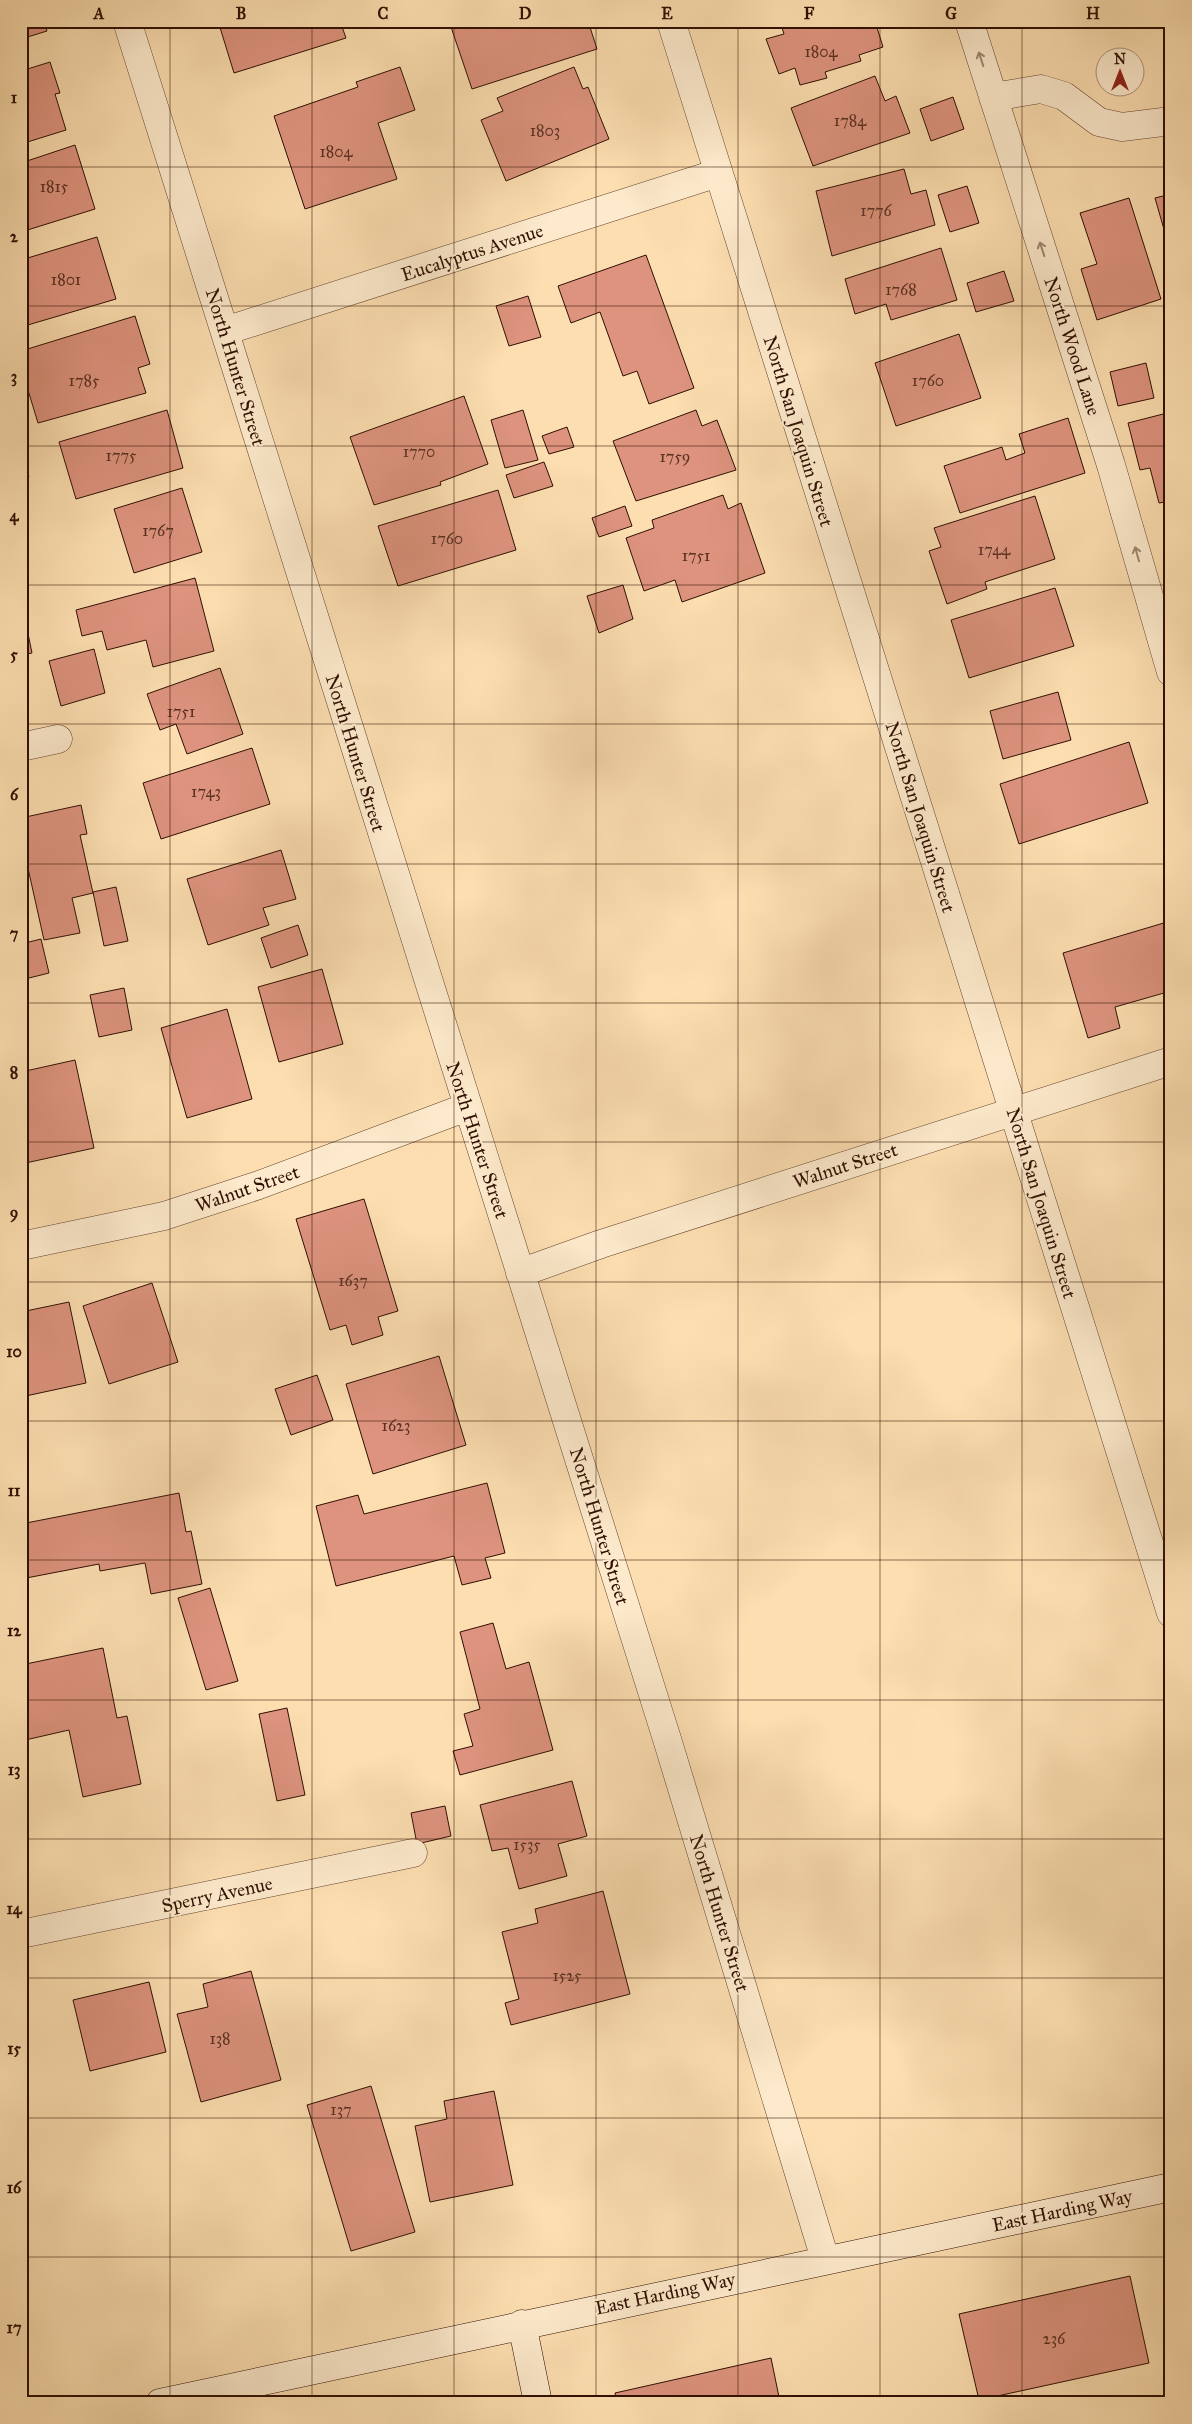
<svg xmlns="http://www.w3.org/2000/svg" width="1192" height="2424" viewBox="0 0 1192 2424" font-family="'IM FELL Great Primer',serif">
  <rect width="100%" height="100%" fill="#fcdeb0"/>
  <filter id="stains"><feTurbulence type="fractalNoise" baseFrequency=".004" numOctaves="4"/><feColorMatrix values="0 0 0 0 .2 0 0 0 0 .09 0 0 0 0 .02 0 0 0 .5 -.17"/></filter>
  <radialGradient id="worn" r=".72"><stop offset=".6" stop-color="#630" stop-opacity="0"/><stop offset="1" stop-color="#630" stop-opacity=".3"/></radialGradient>
  <!-- building -->
  <path fill="#dd937e" stroke="#2f0f02" d="M21,21H44L47,31L21,39Z
    M218,21H340L346,38L234,73Z
    M468,21H588L597,49L472,89L451,27Z
    M780,21H875L883,47L859,55L861,61L825,72L827,78L800,85L795,68L779,74L766,39L784,34Z
    M50,62L60,93L55,94L66,130L21,144V71Z
    M400,67L415,110L378,123L397,179L305,209L274,116L358,87L356,82Z
    M574,67L583,89L588,87L609,139L506,181L481,120L503,111L497,98Z
    M875,76L885,101L896,96L910,133L813,166L791,108Z
    M953,97L964,129L931,141L920,109Z
    M75,145L95,209L21,232V163Z
    M904,169L911,194L926,190L935,225L832,256L816,191Z
    M967,186L979,223L950,232L938,195Z
    M1171,194V254L1155,198Z
    M1129,198L1161,299L1097,320L1081,269L1097,264L1080,213Z
    M97,237L116,299L21,327V260Z
    M941,248L957,300L891,320L886,304L855,314L845,279Z
    M646,255L694,388L649,404L637,371L623,376L600,312L571,323L558,286Z
    M1004,271L1014,301L976,312L967,283Z
    M528,296L541,337L509,346L496,306Z
    M135,316L150,364L138,368L146,393L38,423L21,367V351Z
    M959,334L981,398L896,426L875,363Z
    M1146,363L1154,398L1118,406L1110,372Z
    M464,396L488,464L440,482L441,485L374,505L350,437Z
    M167,410L183,468L76,499L59,442Z
    M523,410L538,460L505,468L491,420Z
    M696,410L702,426L717,420L736,470L636,501L613,441Z
    M1171,412V501L1159,503L1150,468L1140,470L1128,423Z
    M1068,418L1085,473L960,513L944,466L1002,447L1006,460L1025,453L1019,434Z
    M567,427L574,447L549,454L542,436Z
    M21,456L29,477L21,479Z
    M544,462L553,486L514,498L506,475Z
    M182,488L202,552L134,573L114,509Z
    M498,490L516,550L398,586L378,526Z
    M723,495L728,509L741,503L765,573L682,602L675,580L644,591L626,538L654,528L652,520Z
    M1035,496L1055,559L985,582L987,589L947,604L929,551L941,547L934,528Z
    M625,506L632,526L599,537L592,518Z
    M195,578L214,651L153,667L146,640L107,650L102,631L82,636L76,610Z
    M623,585L633,619L599,633L587,596Z
    M1055,588L1074,646L969,678L951,620Z
    M21,600L32,653L21,655Z
    M94,649L105,693L61,706L49,661Z
    M220,668L243,734L187,754L176,724L160,730L147,694Z
    M1058,692L1071,740L1003,759L990,711Z
    M1129,742L1148,803L1019,844L1000,784Z
    M252,748L270,804L161,839L143,783Z
    M81,805L87,834L80,835L93,893L72,898L80,933L44,940L21,837V818Z
    M281,850L296,899L263,908L269,925L208,945L187,879Z
    M116,887L128,941L104,946L93,892Z
    M1167,922L1171,933V991L1115,1007L1120,1028L1088,1038L1063,953Z
    M298,925L308,955L271,968L261,938Z
    M41,939L49,973L21,980V944Z
    M322,969L343,1044L279,1062L258,987Z
    M124,988L132,1030L99,1037L90,995Z
    M227,1009L252,1099L187,1118L161,1028Z
    M75,1060L94,1148L21,1164V1072Z
    M364,1199L398,1311L378,1317L383,1335L352,1345L346,1325L330,1330L296,1219Z
    M152,1283L178,1362L109,1384L83,1306Z
    M69,1302L86,1383L21,1397V1312Z
    M439,1356L466,1445L373,1474L346,1384Z
    M317,1375L333,1420L291,1435L275,1389Z
    M487,1483L505,1553L485,1558L491,1578L462,1585L454,1556L336,1586L316,1506L358,1495L364,1514Z
    M179,1493L186,1532L191,1531L202,1584L151,1594L145,1563L100,1571L99,1564L21,1579V1524Z
    M210,1588L238,1681L206,1690L178,1598Z
    M493,1623L506,1669L529,1662L553,1750L460,1775L453,1751L473,1746L464,1714L480,1709L460,1632Z
    M103,1648L117,1718L127,1716L141,1784L83,1797L69,1730L21,1741V1665Z
    M287,1708L305,1795L277,1801L259,1714Z
    M572,1781L587,1836L558,1844L567,1876L519,1889L508,1848L492,1851L480,1805Z
    M445,1806L451,1836L417,1844L411,1813Z
    M603,1891L630,1994L511,2025L505,2003L519,1999L502,1932L538,1923L535,1909Z
    M251,1971L281,2080L201,2102L177,2014L208,2007L203,1984Z
    M149,1982L166,2052L90,2071L73,2000Z
    M371,2086L415,2232L351,2251L307,2105Z
    M494,2091L513,2185L430,2202L415,2126L447,2119L444,2101Z
    M1130,2276L1149,2363L979,2400L959,2314Z
    M771,2358L779,2397L752,2403H617L615,2393Z"/>
  <g fill="none" stroke-linecap="round" stroke-linejoin="round">
    <defs>
      <path id="street" d="M127,21L667,1739L825,2259
        M671,21L1171,1613
        M969,21L1111,465L1171,672
        M993,97L1041,89L1064,96L1099,122L1122,127L1171,121
        M225,331L718,173
        M21,747L58,739
        M21,1246L164,1216L259,1185L467,1107
        M520,1273L601,1244L1171,1061
        M21,1934L413,1853"/>
      <path id="secondary" d="M522,2324L538,2403
        M160,2403L1171,2187"/>
    </defs>
    <!-- street casing -->
    <use href="#street" stroke="#62432e" stroke-width="29"/>
    <!-- secondary casing -->
    <use href="#secondary" stroke="#2f0f02" stroke-width="29"/>
    <!-- street -->
    <use href="#street" stroke="#fdeacc" stroke-width="28"/>
    <!-- secondary -->
    <use href="#secondary" stroke="#fdeacc" stroke-width="28"/>
  </g>
  <!-- one-way arrows -->
  <defs><path id="oneway-shaft" d="M-6 0H5M1.5-3L5.5 0L1.5 3" fill="none" stroke-width="1.6" stroke-linecap="round" stroke-linejoin="round" transform="scale(1.25)"/></defs>
  <g stroke="#a08771">
    <use href="#oneway-shaft" transform="translate(981 59) rotate(-108)"/>
    <use href="#oneway-shaft" transform="translate(1042 249) rotate(-108)"/>
    <use href="#oneway-shaft" transform="translate(1137 554) rotate(-106)"/>
  </g>
  <!-- grid -->
  <path fill="none" stroke="#2f0f02" stroke-width="1" stroke-opacity="0.55" d="M170,21V2403M312,21V2403M454,21V2403M596,21V2403M738,21V2403M880,21V2403M1022,21V2403M21,167H1171M21,306H1171M21,446H1171M21,585H1171M21,724H1171M21,864H1171M21,1003H1171M21,1142H1171M21,1282H1171M21,1421H1171M21,1560H1171M21,1700H1171M21,1839H1171M21,1978H1171M21,2118H1171M21,2257H1171"/>
  <g text-anchor="middle" stroke-width="4" stroke-linejoin="round" paint-order="stroke">
    <!-- number labels -->
    <g font-size="16" fill="#5a3021">
      <text x="821" y="57">1804</text>
      <text x="850" y="126">1784</text>
      <text x="545" y="136">1803</text>
      <text x="336" y="157">1804</text>
      <text x="54" y="192">1815</text>
      <text x="876" y="216">1776</text>
      <text x="66" y="285">1801</text>
      <text x="901" y="295">1768</text>
      <text x="84" y="386">1785</text>
      <text x="928" y="386">1760</text>
      <text x="419" y="457">1770</text>
      <text x="121" y="461">1775</text>
      <text x="675" y="462">1759</text>
      <text x="158" y="536">1767</text>
      <text x="447" y="544">1760</text>
      <text x="994" y="555">1744</text>
      <text x="696" y="561">1751</text>
      <text x="181" y="717">1751</text>
      <text x="206" y="797">1743</text>
      <text x="353" y="1286">1637</text>
      <text x="396" y="1431">1623</text>
      <text x="527" y="1850">1535</text>
      <text x="567" y="1981">1525</text>
      <text x="220" y="2044">138</text>
      <text x="341" y="2115">137</text>
      <text x="1054" y="2344">236</text>
    </g>
    <!-- street labels -->
    <g font-size="19" fill="#2f0f02" stroke="#fdeacc">
      <text transform="translate(472 252) rotate(-18)" y="7">Eucalyptus Avenue</text>
      <text transform="translate(1073 346) rotate(72)" y="7">North Wood Lane</text>
      <text transform="translate(236 367) rotate(73)" y="7">North Hunter Street</text>
      <text transform="translate(799 431) rotate(73)" y="7">North San Joaquin Street</text>
      <text transform="translate(356 753) rotate(73)" y="7">North Hunter Street</text>
      <text transform="translate(921 817) rotate(73)" y="7">North San Joaquin Street</text>
      <text transform="translate(478 1140) rotate(72)" y="7">North Hunter Street</text>
      <text transform="translate(845 1165) rotate(-18)" y="7">Walnut Street</text>
      <text transform="translate(247 1188) rotate(-19)" y="7">Walnut Street</text>
      <text transform="translate(1042 1203) rotate(73)" y="7">North San Joaquin Street</text>
      <text transform="translate(600 1526) rotate(73)" y="7">North Hunter Street</text>
      <text transform="translate(217 1894) rotate(-12)" y="7">Sperry Avenue</text>
      <text transform="translate(720 1913) rotate(73)" y="7">North Hunter Street</text>
      <text transform="translate(1062 2210) rotate(-12)" y="7">East Harding Way</text>
      <text transform="translate(665 2293) rotate(-12)" y="7">East Harding Way</text>
    </g>
  </g>
  <!-- margin -->
  <rect width="1192" height="2424" fill="none" stroke="#fcdeb0" stroke-width="55"/>
  <!-- north arrow -->
  <g transform="translate(1120 72)"><circle r="24" fill="#fdeacc" stroke="#ab927b"/>
  <path d="M0-4L9 19L0 12L-9 19Z" fill="#8f2418"/>
  <text y="-8" font-size="14" font-weight="bold" text-anchor="middle" fill="#2f0f02">N</text>
  </g>
  <rect x="28" y="28" width="1136" height="2368" fill="none" stroke="#2f0f02" stroke-width="2"/>
  <g font-size="16" text-anchor="middle" font-weight="bold" fill="#2f0f02">
    <text x="99" y="19">A</text>
    <text x="241" y="19">B</text>
    <text x="383" y="19">C</text>
    <text x="525" y="19">D</text>
    <text x="667" y="19">E</text>
    <text x="809" y="19">F</text>
    <text x="951" y="19">G</text>
    <text x="1093" y="19">H</text>
    <text x="14" y="103">1</text>
    <text x="14" y="242">2</text>
    <text x="14" y="382">3</text>
    <text x="14" y="521">4</text>
    <text x="14" y="660">5</text>
    <text x="14" y="800">6</text>
    <text x="14" y="939">7</text>
    <text x="14" y="1078">8</text>
    <text x="14" y="1218">9</text>
    <text x="14" y="1357">10</text>
    <text x="14" y="1496">11</text>
    <text x="14" y="1636">12</text>
    <text x="14" y="1775">13</text>
    <text x="14" y="1914">14</text>
    <text x="14" y="2054">15</text>
    <text x="14" y="2193">16</text>
    <text x="14" y="2333">17</text>
  </g>
  <rect width="100%" height="100%" filter="url(#stains)"/>
  <rect width="100%" height="100%" fill="url(#worn)"/>
</svg>
